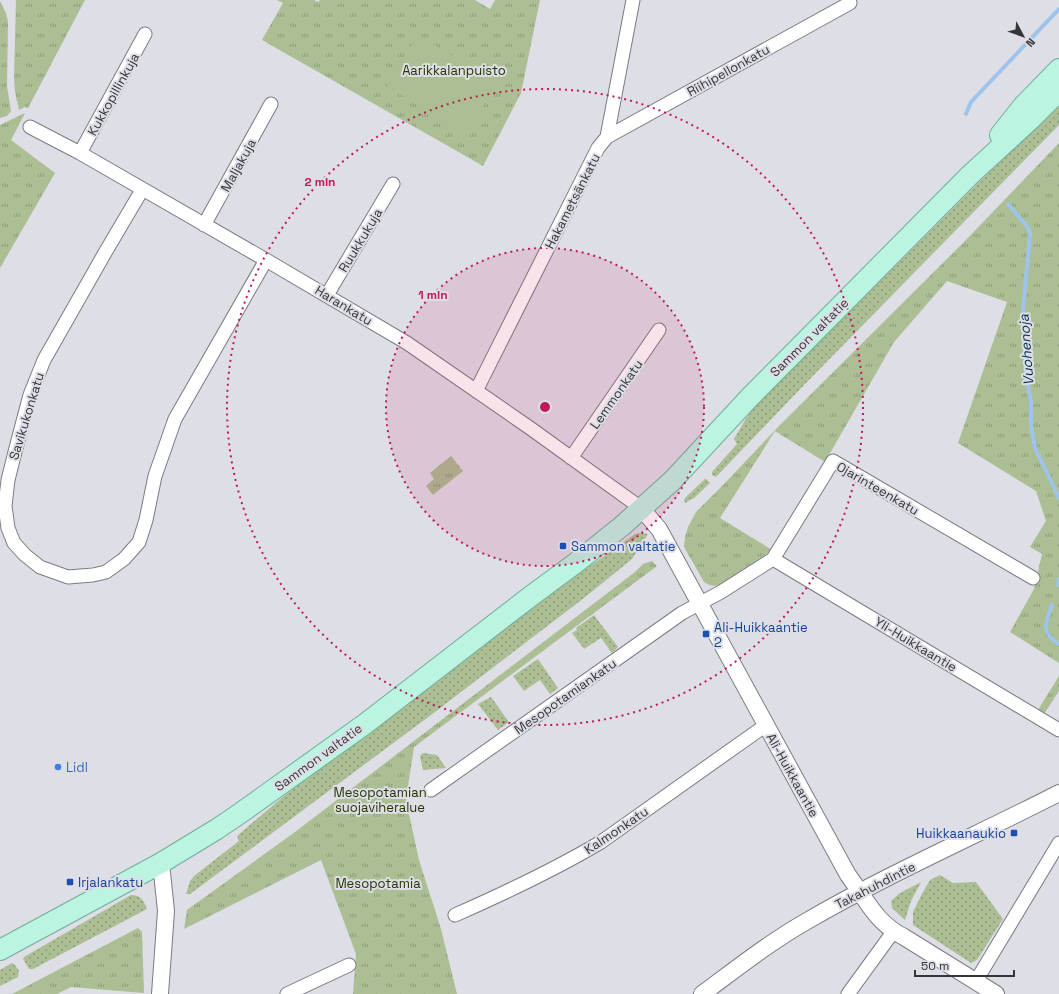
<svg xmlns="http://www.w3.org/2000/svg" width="1059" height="994" viewBox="0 0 1059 994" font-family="'Space Grotesk',sans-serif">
  <defs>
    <pattern id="grass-dots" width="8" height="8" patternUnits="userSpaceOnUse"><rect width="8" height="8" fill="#acbe93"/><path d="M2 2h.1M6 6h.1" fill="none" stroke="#8d9b79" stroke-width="1.8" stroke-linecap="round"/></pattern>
    <pattern id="park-tufts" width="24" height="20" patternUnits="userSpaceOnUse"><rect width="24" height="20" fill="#acbe93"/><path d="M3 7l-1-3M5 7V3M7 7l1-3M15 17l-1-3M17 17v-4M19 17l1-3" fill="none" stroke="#8d9b79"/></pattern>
  </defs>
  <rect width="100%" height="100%" fill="#dedee6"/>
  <!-- grass -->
  <path fill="url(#grass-dots)" d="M1059,102V125L803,386L716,477L712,475V472L737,444L734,439L745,420L756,405Z
    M705,479H706L710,483L694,498L685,503L684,500L686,497Z
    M642,533L648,534L632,559L584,598L431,715L190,894H186L190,881L194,876L239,841L237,836L284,796L570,580L635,534Z
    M594,615L618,647L612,653L601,638L584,649L572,633L577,630L576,628Z
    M538,659L558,688L550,694L540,680L524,691L513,676Z
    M491,697L509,722L498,730L478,704Z
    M423,753L437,755L446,768L423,770L420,756Z
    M940,875L953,883L976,882L1003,919L977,960L971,963L913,925V912L923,892L930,880Z
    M921,882L911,901L905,920L892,908L891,901L900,893Z
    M131,895C141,895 144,901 147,909L33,969H29L23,959L24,957Z
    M12,963L15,965L19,971L18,977L0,986V970Z"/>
  <!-- park -->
  <path fill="url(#park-tufts)" d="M16,0H85L28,108L25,107L19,110L15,92L14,80Z
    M277,0H314L318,2L320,0H475L490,9L495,0H540L521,93L483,166L262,40L283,3Z
    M0,1L6,13L8,22L7,86L11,111L7,116L0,118Z
    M25,113L11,140L55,173L0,268V125Z
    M1059,143V663L1010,632L1034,589L1042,554L1030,547L1046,521L1036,491L958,443L1007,302L947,281L894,342L825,462L775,431L720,518L772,550L721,584C714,587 710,586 704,582L684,547L685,537L688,527L696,512L726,482L778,427L964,242Z
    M451,456L463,471L433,495L426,486L434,479L430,473Z
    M652,561L657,566L414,747L405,806L409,814L419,860L441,929L457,994H353L356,954L321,860L184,929L187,910L295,832L635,572L643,564Z
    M1059,676V691L1044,714L1038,710Z
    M138,928L142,932L144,993L71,987L57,994H12Z"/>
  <!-- pitch -->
  <path fill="#acbe93" d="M418,35L497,83L466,134L387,86Z"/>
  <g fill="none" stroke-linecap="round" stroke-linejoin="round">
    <!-- stream -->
    <path stroke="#9fc4ec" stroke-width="4" d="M966,114L971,102L1059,9
      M1008,204L1029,229L1030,234L1023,309L1027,382L1031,402V425L1035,448L1059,498
      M1058,585L1059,579
      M1052,605C1045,624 1040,632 1059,644"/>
    <defs>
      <path id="minor" d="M30,127L80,153L266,260L407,343L530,428L641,508
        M607,137L850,3
        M80,153L145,34
        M142,190L106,251L44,360L30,395L16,448L8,480L5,506L8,528L14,543L25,555L40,567L68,577L93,575L106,572L124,559L139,542L146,520L155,476L175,419L266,260
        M204,225L271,104
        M327,295L393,184
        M476,391L598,148L607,137L633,0
        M571,458L659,330
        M773,559L1059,730
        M431,790L682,613L721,592L773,559L833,461L1033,578
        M455,915C505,893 554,870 601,842L766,725
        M976,981L1059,843
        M287,994L349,965
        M848,994L893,932"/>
      <path id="tertiary" d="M641,508L659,529L848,875C866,899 876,923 904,937L996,994
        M160,994L166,911L161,863
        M702,994C736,969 770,942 807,921C888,874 975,836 1059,793"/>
      <path id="primary" d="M1000,135L1023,106L1059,69
        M0,950L161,863L217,829L242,812L365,724L531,596L577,562L622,526L672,481L750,397L970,175L1031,119L1059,91"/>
    </defs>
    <!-- minor casing -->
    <use href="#minor" stroke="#7b7c82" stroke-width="15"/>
    <!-- tertiary casing -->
    <use href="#tertiary" stroke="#7b7c82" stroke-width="18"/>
    <!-- primary casing -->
    <use href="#primary" stroke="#70ad9a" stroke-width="22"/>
    <!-- minor -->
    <use href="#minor" stroke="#fff" stroke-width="13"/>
    <!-- tertiary -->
    <use href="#tertiary" stroke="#fff" stroke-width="16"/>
    <!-- primary -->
    <use href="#primary" stroke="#bcf4e2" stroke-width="20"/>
  </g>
  <!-- distance rings -->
  <circle cx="545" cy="407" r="159" fill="#c2185b" fill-opacity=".12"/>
  <g fill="none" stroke="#c2185b" stroke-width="2" stroke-dasharray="2 4">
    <circle cx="545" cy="407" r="159"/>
    <circle cx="545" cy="407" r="318"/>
  </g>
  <!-- markers -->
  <g fill="#1a4fb4" stroke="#dedee6" stroke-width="1.5">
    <rect x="559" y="542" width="8" height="8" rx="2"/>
    <rect x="702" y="630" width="8" height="8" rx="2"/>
    <rect x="1010" y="829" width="8" height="8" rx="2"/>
    <rect x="66" y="878" width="8" height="8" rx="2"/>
  </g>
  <circle fill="#3f7fe0" stroke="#dedee6" stroke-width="1.5" cx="58" cy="767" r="4"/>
  <g text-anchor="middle" stroke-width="4" stroke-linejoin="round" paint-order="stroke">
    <!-- park labels -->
    <g font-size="13" fill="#243500" stroke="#dedee6">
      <text x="454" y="75">Aarikkalanpuisto</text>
      <text x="380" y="797">Mesopotamian<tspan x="380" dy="15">suojaviheralue</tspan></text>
      <text x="378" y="888">Mesopotamia</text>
    </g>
    <!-- street labels -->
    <g font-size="13" fill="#353538" stroke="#dedee6">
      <text transform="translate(728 70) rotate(-29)" y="5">Riihipellonkatu</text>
      <text transform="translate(113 94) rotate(-61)" y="5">Kukkopillinkuja</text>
      <text transform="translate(238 165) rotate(-61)" y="5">Maljakuja</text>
      <text transform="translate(572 201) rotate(-63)" y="5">Hakametsänkatu</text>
      <text transform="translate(360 240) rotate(-59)" y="5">Ruukkukuja</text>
      <text transform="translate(344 305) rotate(31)" y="5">Harankatu</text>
      <text transform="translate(809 337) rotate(-45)" y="5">Sammon valtatie</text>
      <text transform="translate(616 394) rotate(-55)" y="5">Lemmonkatu</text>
      <text transform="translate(26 416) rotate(-73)" y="5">Savikukonkatu</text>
      <text transform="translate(878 488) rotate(30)" y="5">Ojarinteenkatu</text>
      <text transform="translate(916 644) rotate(31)" y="5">Yli-Huikkaantie</text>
      <text transform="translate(565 696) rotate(-35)" y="5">Mesopotamiankatu</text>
      <text transform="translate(318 757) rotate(-36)" y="5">Sammon valtatie</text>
      <text transform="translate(793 775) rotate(61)" y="5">Ali-Huikkaantie</text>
      <text transform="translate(616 830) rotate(-34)" y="5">Kalmonkatu</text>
      <text transform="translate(875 885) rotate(-27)" y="5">Takahuhdintie</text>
    </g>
    <!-- transit labels -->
    <g font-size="13" fill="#164399" stroke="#dedee6" text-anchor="start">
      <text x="571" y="551">Sammon valtatie</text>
      <text x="714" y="632">Ali-Huikkaantie<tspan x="714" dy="15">2</tspan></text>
      <text x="1006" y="838" text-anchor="end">Huikkaanaukio</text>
      <text x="78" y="887">Irjalankatu</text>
    </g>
    <!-- shop labels -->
    <g font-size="13" fill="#366cbe" stroke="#dedee6" text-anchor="start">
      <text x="66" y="772">Lidl</text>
    </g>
    <!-- water labels -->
    <g font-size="14" font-style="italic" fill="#032d51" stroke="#dedee6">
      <text transform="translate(1026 350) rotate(-94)" y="5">Vuohenoja</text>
    </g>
  </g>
  <circle cx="545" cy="407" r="6" fill="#c2185b" stroke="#dedee6" stroke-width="2"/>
  <g font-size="12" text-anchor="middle" font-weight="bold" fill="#c2185b" stroke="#dedee6" stroke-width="4" stroke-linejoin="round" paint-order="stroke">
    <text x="320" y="186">2 min</text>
    <text x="433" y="299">1 min</text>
  </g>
  <!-- north arrow -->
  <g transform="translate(1023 36) rotate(131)" stroke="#dedee6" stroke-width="3" paint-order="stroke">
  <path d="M0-3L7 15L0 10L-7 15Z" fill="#353538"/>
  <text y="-6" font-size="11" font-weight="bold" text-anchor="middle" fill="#353538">N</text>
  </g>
  <!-- scale -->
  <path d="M915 970v6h99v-6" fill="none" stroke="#353538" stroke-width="2"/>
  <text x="921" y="970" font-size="12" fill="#353538" stroke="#dedee6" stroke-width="3" paint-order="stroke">50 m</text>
</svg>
